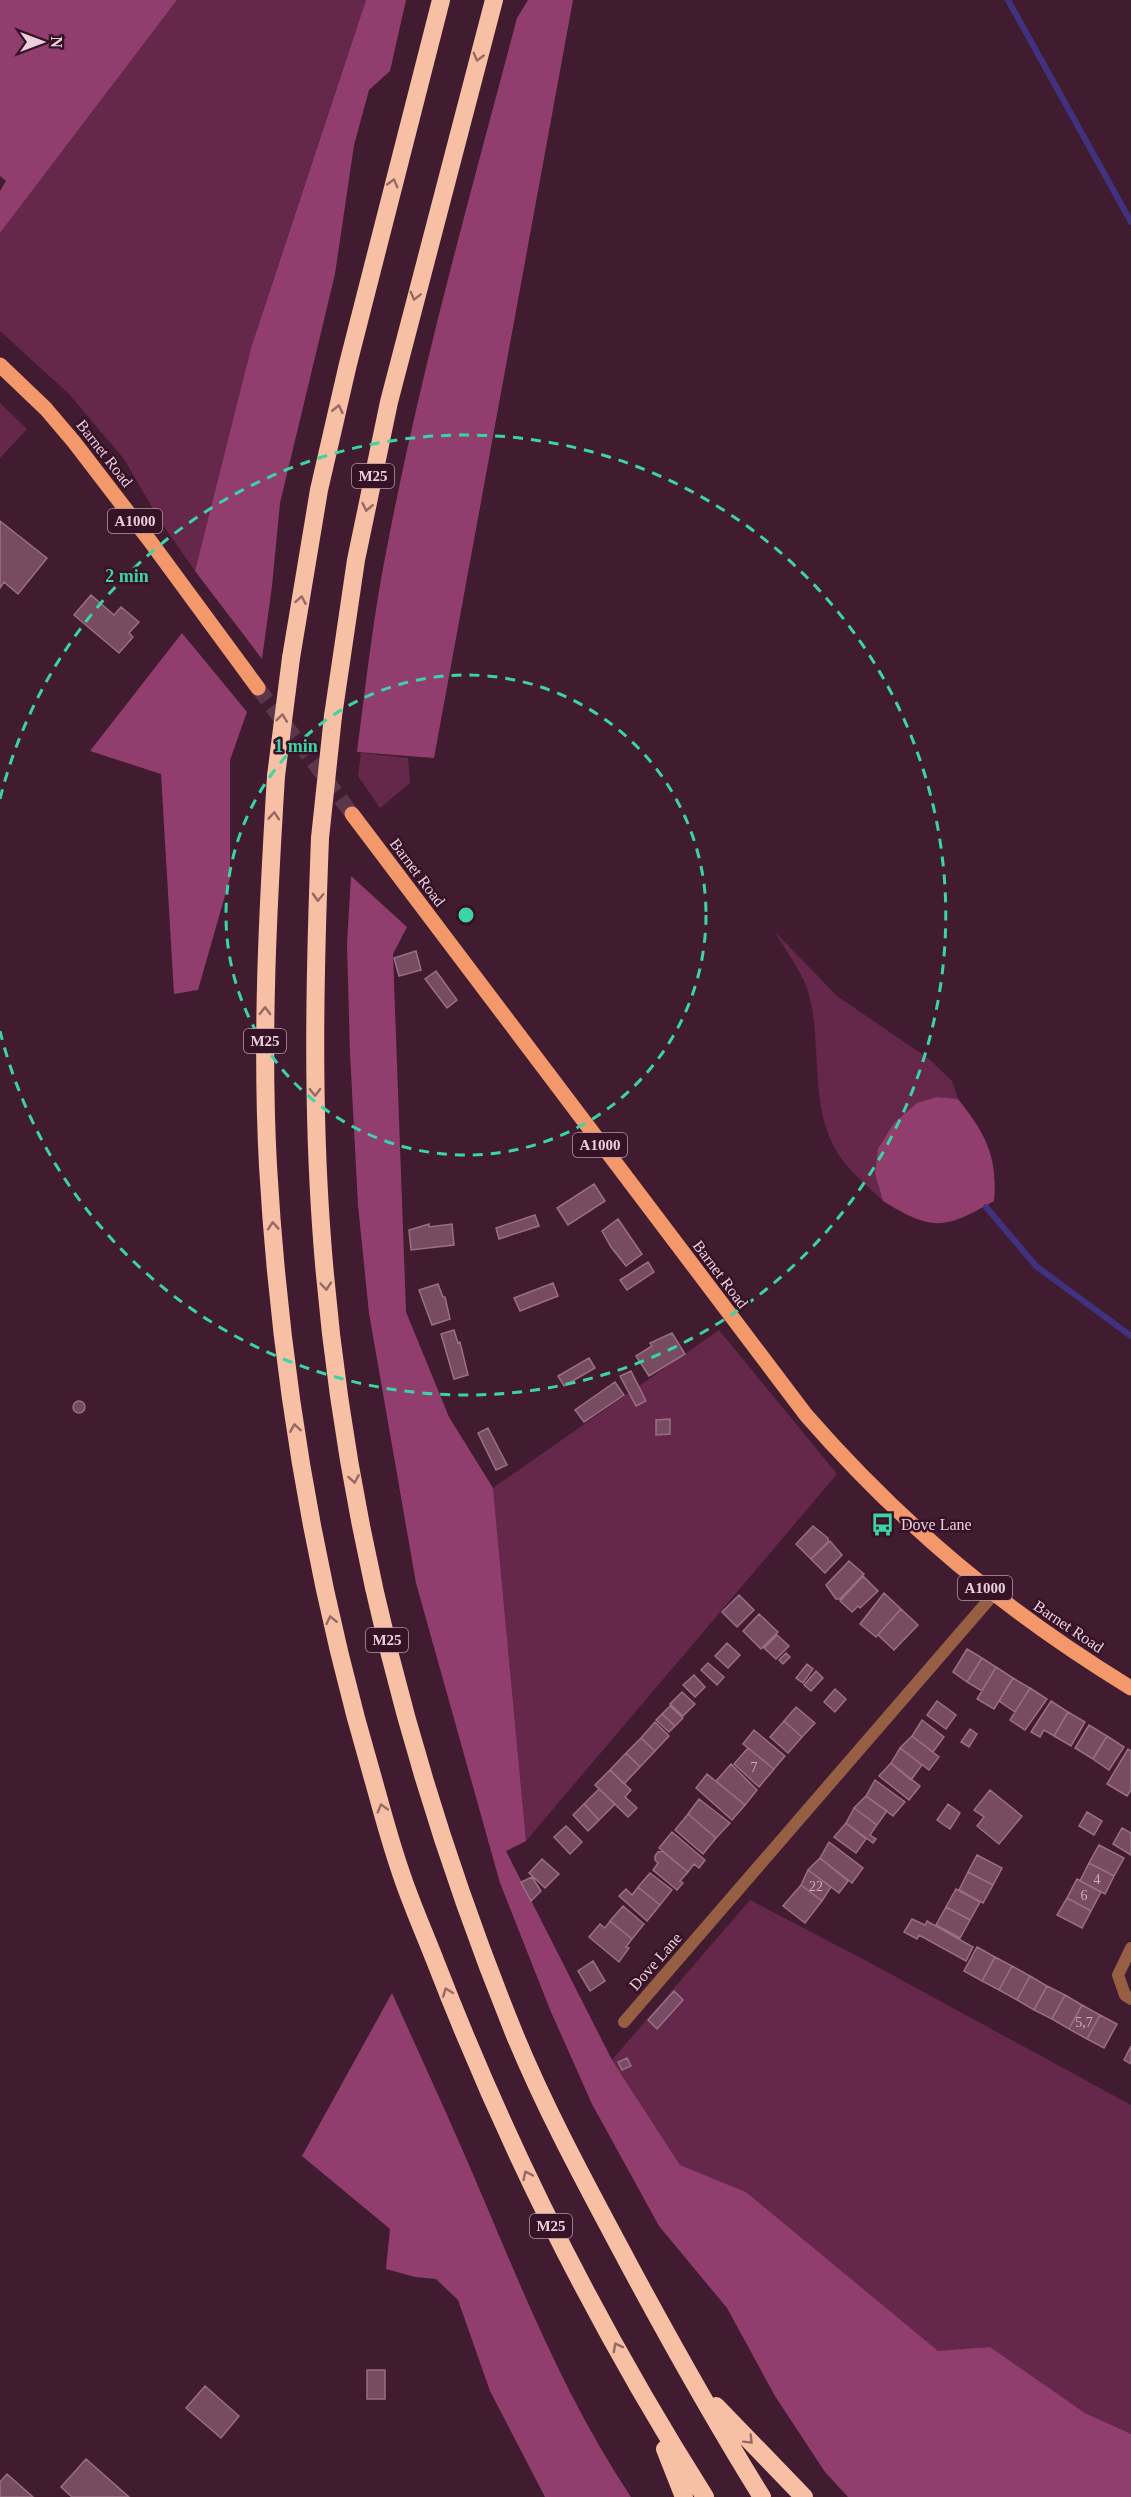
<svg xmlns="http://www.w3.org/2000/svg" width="1131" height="2497" viewBox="0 0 1131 2497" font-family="'Times New Roman',serif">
  <rect width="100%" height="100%" fill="#411c31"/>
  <!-- green -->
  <path fill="#65284b" d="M177,0H366L251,348L195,571L160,521L124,459L69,394L0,331V233Z
    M0,403L27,429L0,458Z
    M361,753L408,758L410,783L380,808L358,776Z
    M775,932L837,996L929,1059L952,1081L958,1099L937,1097L875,1174L883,1201C870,1188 855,1176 844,1162C805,1112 825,1044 807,988C800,969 785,949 775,932Z
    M719,1330L837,1474L526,1841L493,1488Z
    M750,1900L874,1965L1131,2105V2434L1085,2413L990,2347L938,2352L746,2192L680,2165L612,2060Z"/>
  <!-- forest -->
  <path fill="#913e6e" d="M0,0H177L0,233V191L6,181L0,176Z
    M366,0H406L390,71L369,90L354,145L335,274L280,503L272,586L262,659L195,571L251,348Z
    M528,0H573L434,758L357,752C366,682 374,611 388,542C422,366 471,192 517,18Z
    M182,633L247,712L230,760V878L198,990L174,994L161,774L90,751Z
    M351,876L407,927L393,954L406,1312L449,1417L493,1488L526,1841L506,1851L612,2060L680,2165L746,2192L938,2351L990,2347L1085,2413L1131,2434V2497H848L825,2472L775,2396L727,2308L659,2226L592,2104L551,2012L500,1883L416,1583L369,1313L358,1205L350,1053L347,944Z
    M937,1097L958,1099C985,1133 998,1156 994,1201C945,1229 933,1232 883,1201L875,1174L878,1149L894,1123L917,1103Z
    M392,1993C423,2062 455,2131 484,2200C527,2302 569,2404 631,2497H545L490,2391L458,2300L436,2279L415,2277L386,2269L390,2229L302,2156Z"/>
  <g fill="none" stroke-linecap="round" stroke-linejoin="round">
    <!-- stream -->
    <path stroke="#40327f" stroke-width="6" d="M1008,0L1131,222
      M986,1207L1036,1266L1131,1336"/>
  </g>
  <!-- building -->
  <path fill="#774c62" stroke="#9b6e85" stroke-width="1.5" d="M0,521L47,558L18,594L4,582L0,588Z
    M91,595L114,615L121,607L139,622L129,633L133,637L119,653L74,615Z
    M416,951L421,970L399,976L394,958Z
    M436,971L457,1000L447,1008L425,979Z
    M594,1184L605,1201L568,1225L557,1208Z
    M535,1215L539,1226L499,1239L496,1228Z
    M618,1219L642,1254L626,1266L611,1247L602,1231Z
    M429,1224V1227L452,1224L454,1245L411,1250L409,1230Z
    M648,1262L654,1272L627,1290L620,1280Z
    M553,1283L558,1296L520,1311L514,1298Z
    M438,1284L443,1297H445L450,1319L432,1325L419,1290Z
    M454,1330L458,1343L460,1342L468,1375L454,1379L441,1334Z
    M672,1333L685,1354L649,1376L636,1356L652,1346L650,1343Z
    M589,1358L595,1368L564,1386L558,1376Z
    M631,1371L646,1401L636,1406L620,1376Z
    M615,1382L624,1395L584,1422L575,1410Z
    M73 1407a6 6 0 1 1 12 0a6 6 0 1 1-12 0Z
    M670,1419V1434L656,1435V1420Z
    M488,1428L507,1465L496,1470L478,1433Z
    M813,1526L828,1538V1542L811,1559L796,1544Z
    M830,1541L842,1555L825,1573L811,1559Z
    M849,1561L864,1574L840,1599H836L826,1585Z
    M863,1576L878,1591L860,1608L858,1606L852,1612L840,1601Z
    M884,1593L901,1609L876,1637L860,1624Z
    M739,1595L754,1610L737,1627L722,1612Z
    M901,1609L918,1625L894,1650L878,1635Z
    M759,1614L778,1632L761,1649L743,1631Z
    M777,1635L789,1646L776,1659L764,1648Z
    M727,1643L740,1655L728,1668L715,1656Z
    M967,1649L982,1658L967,1682L953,1672Z
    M786,1653L790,1657L783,1664L779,1660Z
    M982,1658L996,1667L982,1691L967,1682Z
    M708,1663L724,1677L717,1685L701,1670Z
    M807,1664L813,1669L803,1683L796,1678Z
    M996,1667L1013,1678L994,1709L977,1699Z
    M816,1671L823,1678L811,1691L804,1685Z
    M694,1675L705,1687L695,1697L683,1685Z
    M1013,1678L1030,1688L1015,1712L999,1701Z
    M1030,1688L1047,1699L1025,1730L1010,1720Z
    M835,1689L846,1699L835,1712L824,1702Z
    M682,1692L695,1704L683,1716L670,1704Z
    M937,1701L956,1715L946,1729L927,1715Z
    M1051,1701L1068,1712L1054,1736L1044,1730L1040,1737L1031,1732Z
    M670,1706L683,1718L675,1726L662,1714Z
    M796,1707L815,1723L802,1737L784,1721Z
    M1068,1712L1085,1722L1071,1746L1054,1736Z
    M662,1714L675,1726L669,1732L656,1720Z
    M922,1720L944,1737L933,1752L912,1736Z
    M784,1721L802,1737L788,1753L770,1737Z
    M655,1722L669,1736L655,1751L641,1738Z
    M1089,1725L1107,1736L1093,1759L1075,1748Z
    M970,1729L977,1734L969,1747L961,1742Z
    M754,1730L785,1756L774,1769L743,1744Z
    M912,1736L939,1757L929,1770L900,1748Z
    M1107,1736L1124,1747L1109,1770L1093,1759Z
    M641,1738L655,1751L640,1767L626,1753Z
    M748,1748L774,1769L759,1787L734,1764Z
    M900,1748L922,1765L911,1780L891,1763Z
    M1128,1749L1131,1751V1790L1127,1796L1107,1784Z
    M626,1753L640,1767L624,1784L610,1770Z
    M891,1763L920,1786L909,1800L879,1776Z
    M731,1764L757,1790L745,1805L716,1781Z
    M610,1770L631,1790L625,1797L637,1808L628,1817L595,1785Z
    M707,1774L745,1805L732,1820L696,1788Z
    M875,1780L905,1802L893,1816L866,1796Z
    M599,1789L615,1804L599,1820L584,1804Z
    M990,1790L1022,1816L999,1844L977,1826L984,1817L974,1810Z
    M866,1796L887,1811L877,1825L854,1808Z
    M699,1799L730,1823L716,1838L688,1814Z
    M584,1804L599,1820L588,1831L573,1815Z
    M948,1804L960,1813L950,1829L937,1820Z
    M854,1808L877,1825L870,1835L876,1839L873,1843L846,1823Z
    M1087,1812L1102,1821L1094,1835L1079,1826Z
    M688,1814L716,1838L703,1854L675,1830Z
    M846,1823L866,1839L856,1853L834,1837Z
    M566,1826L582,1842L570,1854L554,1837Z
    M1122,1828L1131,1833V1855L1113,1844Z
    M672,1832L705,1860L699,1868L694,1864L688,1872L659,1848Z
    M829,1842L863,1868L852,1883L820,1858Z
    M1099,1845L1124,1858L1114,1876L1089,1863Z
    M662,1851L688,1872L680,1881L683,1883L677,1890L653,1870L658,1863L655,1860V1856L658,1852Z
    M977,1855L1002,1868L993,1885L968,1872Z
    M820,1858L848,1881L839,1893L808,1870Z
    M542,1859L559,1874L545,1888L529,1873Z
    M1089,1863L1114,1876L1105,1894L1080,1881Z
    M808,1870L831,1887L822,1901L801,1885Z
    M968,1872L993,1885L983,1903L959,1890Z
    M650,1873L672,1890L660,1905L638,1887Z
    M532,1877L541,1891L531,1901L521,1882Z
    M1077,1879L1101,1892L1091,1911L1067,1898Z
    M801,1885L822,1901L805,1923L783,1906Z
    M638,1887L660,1905L647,1921L619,1896L626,1889L632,1895Z
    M956,1889L980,1902L970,1920L946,1907Z
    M1067,1898L1091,1911L1082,1928L1057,1915Z
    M623,1906L644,1924L632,1939L610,1921Z
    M946,1907L970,1920L960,1938L936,1925Z
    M912,1919L925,1925L927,1921L973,1947L966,1961L919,1935L917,1939L904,1932Z
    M610,1921L632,1939L626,1947L629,1948L619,1962L589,1937L600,1924L605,1928Z
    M977,1947L995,1957L982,1981L964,1971Z
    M995,1957L1012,1966L999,1990L982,1981Z
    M593,1961L605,1981L590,1991L578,1971Z
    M1012,1966L1030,1976L1017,2000L999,1990Z
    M1030,1976L1047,1986L1034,2010L1017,2000Z
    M1047,1986L1065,1995L1052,2019L1034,2010Z
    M674,1991L683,2000L657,2029L648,2020Z
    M1065,1995L1082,2005L1069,2029L1052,2019Z
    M1082,2005L1100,2015L1087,2039L1069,2029Z
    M1100,2015L1117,2024L1104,2048L1087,2039Z
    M1131,2046V2064L1124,2060Z
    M627,2058L631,2066L622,2070L618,2062Z
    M367,2370H385V2399H367Z
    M205,2386L239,2416L221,2438L186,2408Z
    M86,2459L129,2497H72L61,2487Z
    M7,2474L33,2497H0V2482Z"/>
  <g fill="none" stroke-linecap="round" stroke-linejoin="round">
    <!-- primary-tunnel -->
    <path stroke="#5a374a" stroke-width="15" stroke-dasharray="15 8" stroke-linecap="butt" d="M258,688L352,814"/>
    <!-- minor -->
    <path stroke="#965f43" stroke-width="12" d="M1131,1948L1118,1975L1125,1995L1131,1999
      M624,2022L993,1595"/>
    <!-- primary -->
    <path stroke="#f3986a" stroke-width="15" d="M0,365L46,409L74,442L150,541L258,688
      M352,814L806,1415C902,1525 1006,1612 1131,1688"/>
    <!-- motorway -->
    <path stroke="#f7bfa4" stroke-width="18" d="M291,658L319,490L348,364L441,0
      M333,716L356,560L389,402L494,0
      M276,776C268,906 261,1036 268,1166C280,1375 315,1582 374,1782C382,1811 390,1841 400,1870C410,1901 424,1932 436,1963C508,2149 598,2328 705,2497
      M320,838C315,967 312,1096 321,1225C340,1502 410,1776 514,2033C546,2111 587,2186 627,2261C670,2341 714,2420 762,2497
      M716,2406L804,2497
      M665,2449L684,2497"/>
    <!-- motorway-bridge -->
    <path stroke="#f7bfa4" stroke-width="18" d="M276,776L291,658
      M320,838L333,716"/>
  </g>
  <!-- one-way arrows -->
  <defs><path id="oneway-chevron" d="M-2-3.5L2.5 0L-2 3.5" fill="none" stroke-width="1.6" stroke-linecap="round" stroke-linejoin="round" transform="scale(1.5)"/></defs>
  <g stroke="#966866">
    <use href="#oneway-chevron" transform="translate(478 57) rotate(105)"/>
    <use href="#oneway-chevron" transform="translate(393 183) rotate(-75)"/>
    <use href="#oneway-chevron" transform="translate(415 296) rotate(104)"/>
    <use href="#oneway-chevron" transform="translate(338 409) rotate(-77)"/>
    <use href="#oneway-chevron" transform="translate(367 507) rotate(102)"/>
    <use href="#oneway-chevron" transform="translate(301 600) rotate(-80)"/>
    <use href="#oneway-chevron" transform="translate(282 718) rotate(-83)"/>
    <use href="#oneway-chevron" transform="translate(274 816) rotate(-86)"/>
    <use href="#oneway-chevron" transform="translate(318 897) rotate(92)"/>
    <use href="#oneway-chevron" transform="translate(265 1011) rotate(-89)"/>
    <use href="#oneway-chevron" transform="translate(315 1092) rotate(89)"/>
    <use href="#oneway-chevron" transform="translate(273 1226) rotate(-94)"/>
    <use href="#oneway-chevron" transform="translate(326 1286) rotate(85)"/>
    <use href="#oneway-chevron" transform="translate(295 1428) rotate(-99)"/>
    <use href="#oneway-chevron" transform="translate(354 1479) rotate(80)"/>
    <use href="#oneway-chevron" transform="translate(331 1620) rotate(-102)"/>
    <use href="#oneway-chevron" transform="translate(382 1808) rotate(-106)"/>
    <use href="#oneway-chevron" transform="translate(447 1992) rotate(-111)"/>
    <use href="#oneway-chevron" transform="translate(527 2175) rotate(-115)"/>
    <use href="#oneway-chevron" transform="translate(617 2347) rotate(-119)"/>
    <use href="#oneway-chevron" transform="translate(749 2440) rotate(45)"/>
  </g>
  <!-- distance rings -->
  <g fill="none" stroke="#3bd4a4" stroke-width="3" stroke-dasharray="10 8">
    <circle cx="466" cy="915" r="240"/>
    <path d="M0 799A480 480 0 1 1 0 1031"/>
  </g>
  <!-- icons -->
  <defs>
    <symbol id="bus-bare" viewBox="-9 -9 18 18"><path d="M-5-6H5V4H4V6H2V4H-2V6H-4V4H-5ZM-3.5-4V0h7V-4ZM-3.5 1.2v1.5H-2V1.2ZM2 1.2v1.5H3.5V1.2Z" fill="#3bd4a4" stroke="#361227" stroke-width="2.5" paint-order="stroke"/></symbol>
  </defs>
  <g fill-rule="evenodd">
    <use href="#bus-bare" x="866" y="1508" width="33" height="33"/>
  </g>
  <g text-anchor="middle" stroke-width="5" stroke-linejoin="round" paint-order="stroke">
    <!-- number labels -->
    <g font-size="14" fill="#ccaebd">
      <text x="754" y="1772">7</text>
      <text x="1097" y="1884">4</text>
      <text x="816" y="1891">22</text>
      <text x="1084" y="1900">6</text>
      <text x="1084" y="2027">5,7</text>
    </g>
    <!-- shield labels -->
    <g fill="#361227" stroke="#b396a5" stroke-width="1.5">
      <rect x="352" y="464" width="42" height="24" rx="4.5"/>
      <rect x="108" y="509" width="54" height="24" rx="4.5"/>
      <rect x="244" y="1029" width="42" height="24" rx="4.5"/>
      <rect x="573" y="1133" width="54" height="24" rx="4.5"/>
      <rect x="958" y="1576" width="54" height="24" rx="4.5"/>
      <rect x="366" y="1628" width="42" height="24" rx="4.5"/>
      <rect x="530" y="2214" width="42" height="24" rx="4.5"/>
    </g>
    <g font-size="15" font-weight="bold" fill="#e9cfdb">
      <text x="373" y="481">M25</text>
      <text x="135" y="526">A1000</text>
      <text x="265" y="1046">M25</text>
      <text x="600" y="1150">A1000</text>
      <text x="985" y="1593">A1000</text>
      <text x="387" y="1645">M25</text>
      <text x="551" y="2231">M25</text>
    </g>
    <!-- street labels -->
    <g font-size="16" fill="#e9cfdb" stroke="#361227">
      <text transform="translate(105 453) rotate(52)" y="6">Barnet Road</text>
      <text transform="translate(418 872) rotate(53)" y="6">Barnet Road</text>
      <text transform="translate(721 1274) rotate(53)" y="6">Barnet Road</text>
      <text transform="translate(1069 1626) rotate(34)" y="6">Barnet Road</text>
      <text transform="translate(655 1961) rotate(-49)" y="6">Dove Lane</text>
    </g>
    <!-- poi labels -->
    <g font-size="16" fill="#e9cfdb" stroke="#361227" text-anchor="start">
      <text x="901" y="1530">Dove Lane</text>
    </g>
  </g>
  <circle cx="466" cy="915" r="9" fill="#3bd4a4" stroke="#361227" stroke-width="3"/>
  <g font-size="18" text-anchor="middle" font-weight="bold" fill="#3bd4a4" stroke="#361227" stroke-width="5" stroke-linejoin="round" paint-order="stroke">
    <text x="127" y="582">2 min</text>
    <text x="296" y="752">1 min</text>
  </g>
  <!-- north arrow -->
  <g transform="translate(42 42) rotate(90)" stroke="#361227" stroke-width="4.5" paint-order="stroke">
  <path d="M0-4.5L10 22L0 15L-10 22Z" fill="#e9cfdb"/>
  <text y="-9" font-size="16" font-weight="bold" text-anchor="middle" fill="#e9cfdb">N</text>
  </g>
</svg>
